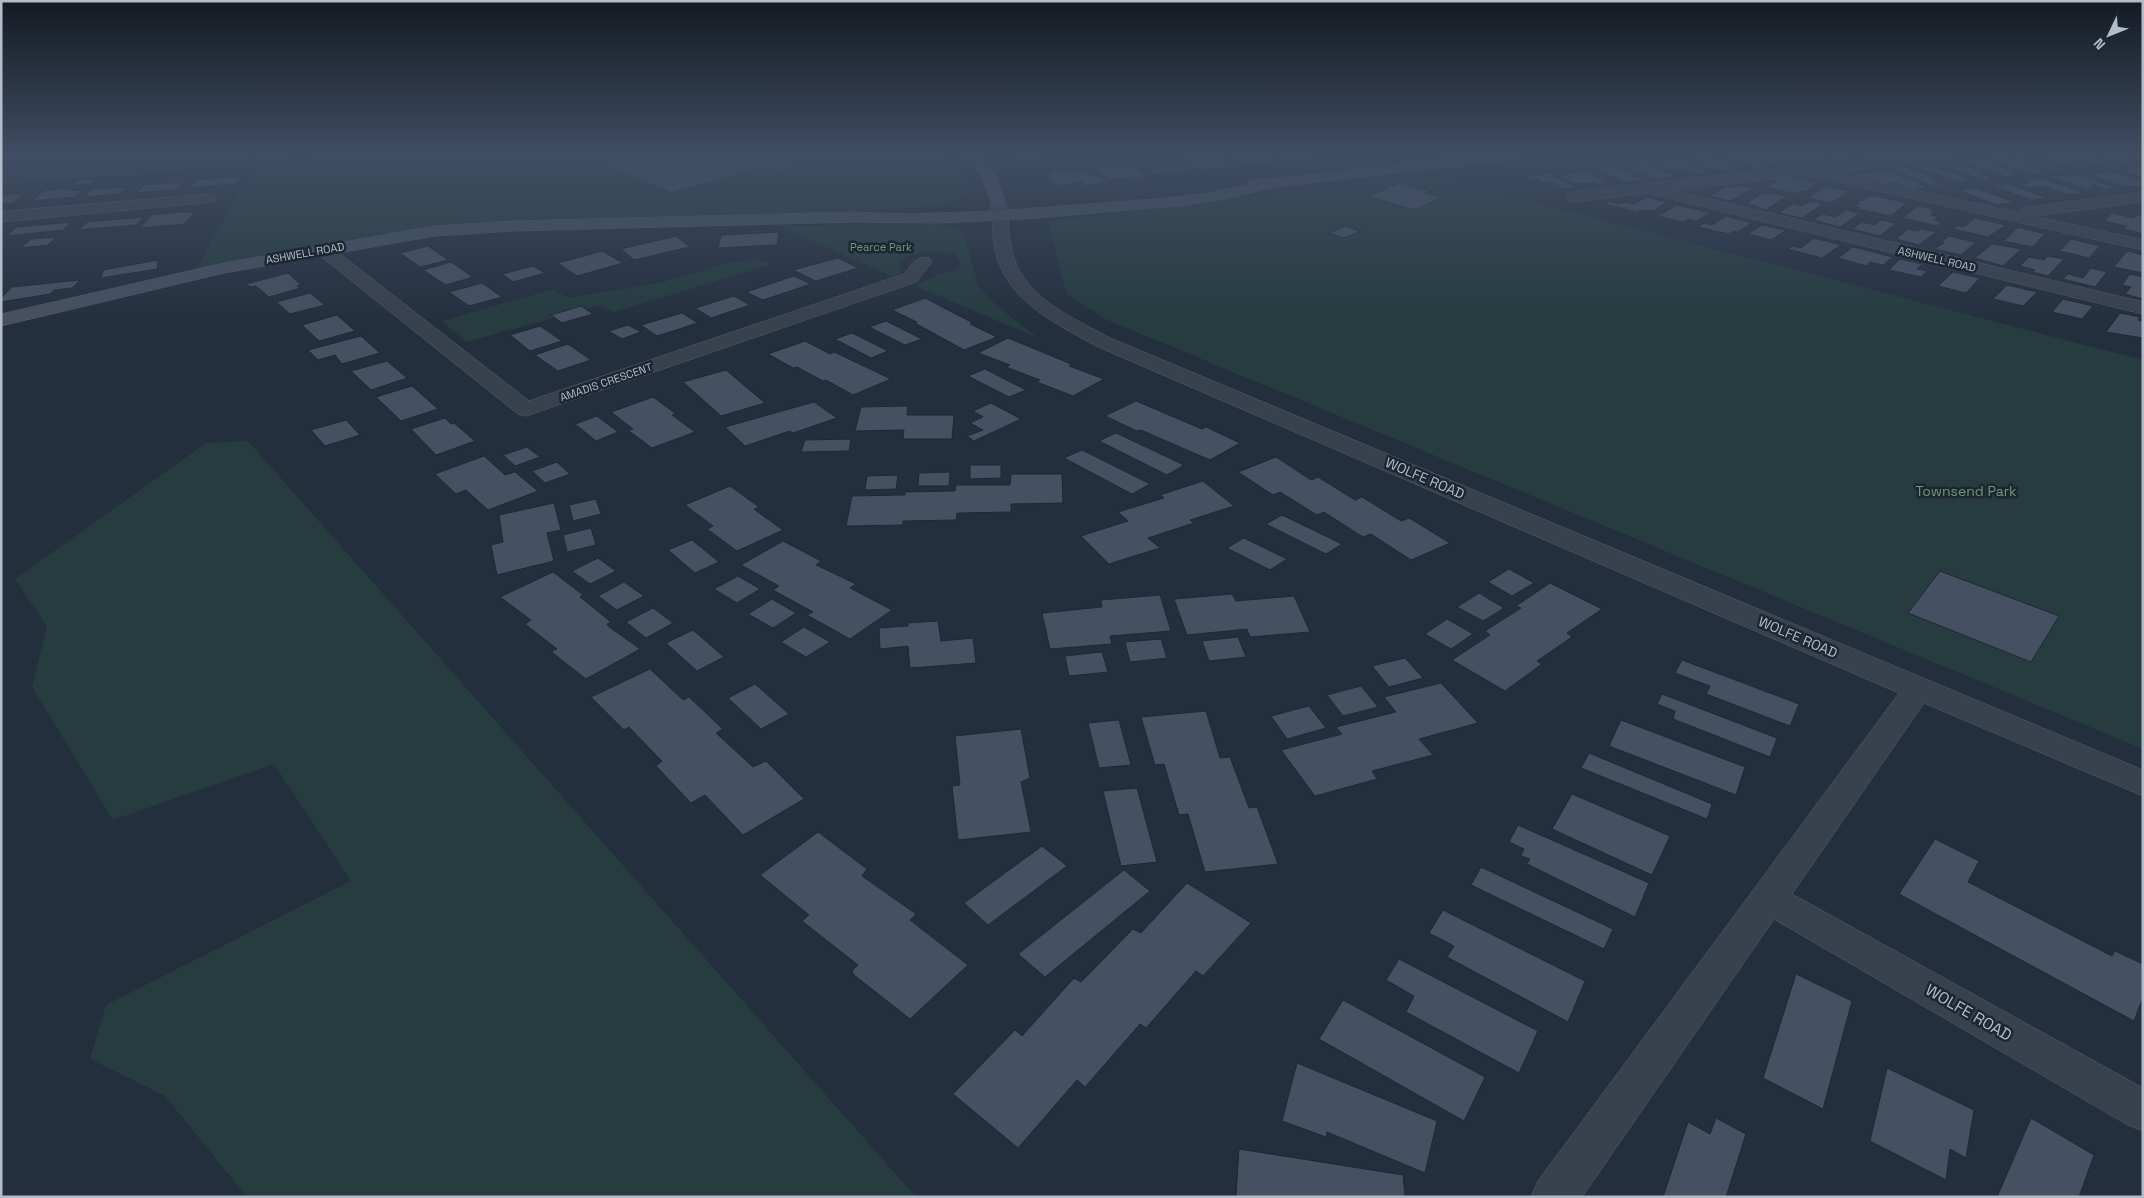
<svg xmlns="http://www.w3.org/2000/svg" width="2144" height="1198" viewBox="0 0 2144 1198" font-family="'Space Grotesk',sans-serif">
  <rect width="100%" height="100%" fill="#242f3e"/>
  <!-- green -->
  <path fill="#263c3f" d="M1,155H945L961,175L967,197L938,206L866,211L744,218L503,224L197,270L212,239L256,166L1,184Z
    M1430,175L2143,360V749L1105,319L1066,293L1048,221Z
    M934,224C945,225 956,226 964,234L978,285L996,305L1038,338L915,286L935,276L956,270L962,265L955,254C936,250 916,250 899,261L901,272L894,277L779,226Z
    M756,259L772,264L614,312L600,305L466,342L442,321L553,289L568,298L660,283L728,263Z
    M248,441L916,1197H247L165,1096L90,1059L106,1005L351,881L274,764L113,820L32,687L47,626L15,579L206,443Z"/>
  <!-- building -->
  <path fill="#455162" stroke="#1f2835" d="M148,155H198L192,160L138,165Z
    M277,155H323L274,158Z
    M579,155H815L800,164L782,171L758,169L672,193Z
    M1016,155H1049L1050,156L1041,157L1043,159L1026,161L1020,159Z
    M1214,155L1231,167L1198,170L1184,159Z
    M1309,155L1315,159L1284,162L1273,156Z
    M1321,155H1360L1326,158Z
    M1707,155L1739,169L1710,170L1695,163L1701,162L1689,157Z
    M1722,155H1744L1773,166L1755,168Z
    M1787,155H1818L1831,159L1806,162Z
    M1826,155H1857L1860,156L1837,159Z
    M2008,155H2017L2064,170L2054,171Z
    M2036,155H2057L2081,162L2074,163L2087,167L2079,168Z
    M2067,155H2080L2116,163L2101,165Z
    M2098,155H2119L2139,161L2124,163Z
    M1267,156L1276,163L1242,166L1232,159Z
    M2003,156L2026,163L2024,164L2048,172L2033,174L1985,158Z
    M1669,159L1675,162L1681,161L1708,173L1698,174L1689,170L1671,171L1656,164L1663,163L1657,160Z
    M1970,160H1981L2017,172L2009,173L2017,176L2007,177L1961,161Z
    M1641,161L1676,176L1658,179L1644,172L1637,173L1630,170L1637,169L1631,166L1637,165L1631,162Z
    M1946,162L1957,163L1984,172L1977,173L1992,178L1983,180L1938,164Z
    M1130,163L1145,177L1110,179L1097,168Z
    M1183,164L1191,171L1155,175L1147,169Z
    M1929,165L1956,174L1972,181L1958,182L1913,166Z
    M1616,167L1644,180L1624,182L1597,169Z
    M1907,167L1934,178H1932L1940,181L1935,182L1944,185L1934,186L1890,169Z
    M2141,167H2143V177L2118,170Z
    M1066,169L1069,172L1086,170L1091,175L1096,174L1106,183L1085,186L1082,182L1056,186L1045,174H1053L1051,171Z
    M1885,170L1922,184H1918L1928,188L1914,190L1896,183L1887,184L1853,174Z
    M1586,172L1610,184L1574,183L1560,176L1568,175L1563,173Z
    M2112,172L2143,181V186L2126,187L2088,175Z
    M1548,173L1577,188L1564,189L1551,182L1544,183L1538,179L1531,180L1525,176Z
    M2074,174L2117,188L2107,190L2094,185L2090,186L2096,188L2087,189L2050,177Z
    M242,176L236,184L190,188L197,180Z
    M1785,176L1818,183L1804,192L1800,191L1796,194L1766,187Z
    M96,179L90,184L72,185L78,180Z
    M2043,179L2085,193L2069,195L2042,186L2029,188L2019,185L2030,183L2025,181Z
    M183,182L176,189L136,193L144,185Z
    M1400,183L1431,191L1425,193L1442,198L1414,210L1367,196Z
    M2008,184L2048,198L2032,200L1992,186Z
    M1740,185L1753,188L1731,201L1709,196L1727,186L1735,188Z
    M1826,186L1850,191L1831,203L1808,198Z
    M127,187L120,194L84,197L92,189Z
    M75,188L70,191L83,190L75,197L32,201L45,190Z
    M1975,188L2015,202L1997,205L1958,190Z
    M26,193L13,203L1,204V195Z
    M1762,193L1771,195L1775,193L1787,196L1766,210L1747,203Z
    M1871,195L1907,203L1891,216L1857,209L1858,207H1855L1859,203L1857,201L1864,200Z
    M1647,197L1667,202L1653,211L1640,210L1636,212L1605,204L1610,201L1620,204L1625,202L1634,204Z
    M1810,201L1823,204L1802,218L1779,213L1792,204L1802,206Z
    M1677,205L1711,213L1696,221L1689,219L1683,222L1657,216Z
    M1918,206L1933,209L1931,211L1935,212L1931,215L1938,217L1934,220L1941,222L1937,226L1903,218Z
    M1846,210L1860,213L1840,227L1813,220L1823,214L1836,217Z
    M180,212H195L184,224L140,228L152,215Z
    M2112,213L2134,218L2137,215L2143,217V234L2124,229L2126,226L2104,221Z
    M1726,216L1752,223L1738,232L1734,231L1729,234L1698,227L1704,223L1712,225Z
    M144,217L136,225L79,230L87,222Z
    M1975,218L2006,225L1988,237L1953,229L1957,226L1964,227Z
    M1881,220L1896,223L1880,236L1852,229L1862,222L1875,225Z
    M72,222L63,230L7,236L16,227Z
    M1762,225L1784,230L1785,231L1771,240L1748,234Z
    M1346,226L1361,231L1344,238L1329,233Z
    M2018,227L2045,234L2032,247L2004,241Z
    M1908,229L1918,231L1921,229L1936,232L1919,245L1896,239Z
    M779,232L777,245L718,248L721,235Z
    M676,236L690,247L634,260L621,249Z
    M1949,236L1961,239L1976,242L1961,255L1934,249L1944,243L1941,242Z
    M57,237L48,245L21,248L31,239Z
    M1814,238L1841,245L1822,258L1788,249L1793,246L1801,248Z
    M2071,239L2100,246L2089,258L2060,251Z
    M1992,244L2005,246L2021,249L2003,266L1975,258Z
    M428,246L448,260L420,267L400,253Z
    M1853,247L1893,257L1883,265L1870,262L1866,266L1838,258Z
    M602,251L623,263L577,276L558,263Z
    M2127,251L2143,255V273L2114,267Z
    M2048,256L2064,259L2048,276L2032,272L2035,270L2020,266L2029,257L2044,260Z
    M838,258L858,268L816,281L793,270Z
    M1900,259L1922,264L1917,269L1927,271L1921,277L1889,270Z
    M158,260L157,269L101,278L103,270Z
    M451,262L473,277L446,285L423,270Z
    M533,266L545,273L513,282L502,274Z
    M2091,268L2107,272L2095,287L2063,279L2068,274L2083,278Z
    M1953,272L1980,278L1966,293L1938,286Z
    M288,273L301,285L297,286L301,288L269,297L256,286L250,287L246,284Z
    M2130,274L2143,277V299L2125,294L2131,287L2122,285Z
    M794,276L811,284L763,300L746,292Z
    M80,280L72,288L54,290L50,294L1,302V298L12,287Z
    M482,283L502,297L469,306L449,292Z
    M2007,285L2037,292L2023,306L1993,299Z
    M310,293L325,305L290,314L276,302Z
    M734,296L750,305L711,318L695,308Z
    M925,298L973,323L970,324L997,337L964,350L915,323L917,322L892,310Z
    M2063,299L2093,306L2082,319L2052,312Z
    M581,306L593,314L562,323L551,315Z
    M682,313L698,323L657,336L641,325Z
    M2120,313L2140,317L2138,320L2143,321V338L2106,332Z
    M337,315L355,331L319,341L302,325Z
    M886,321L922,339L905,345L869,327Z
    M628,325L641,332L622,339L609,331Z
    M540,326L562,341L530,351L510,335Z
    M852,333L888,351L871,358L835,339Z
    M361,336L380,353L342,364L335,355L318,360L308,350Z
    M1008,338L1071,364L1069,366L1104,379L1073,396L1037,382L1040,380L1006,367L1010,365L978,353Z
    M805,341L830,354L834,352L891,379L853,395L826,380L823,381L797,367L793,368L768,354Z
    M568,344L591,360L558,371L535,355Z
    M387,361L407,378L371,390L351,371Z
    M985,369L1026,390L1009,397L968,376Z
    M726,370L765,403L721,416L683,382Z
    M412,386L438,409L401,421L376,397Z
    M653,397L676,414L672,415L695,432L652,448L628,430L633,429L611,412Z
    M1136,401L1202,429L1206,427L1240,443L1210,460L1141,430L1137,431L1105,416Z
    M814,402L837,418L793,433L790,431L745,446L725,427Z
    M991,403L1021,419L974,441L967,436L983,430L970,423L983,417L973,411Z
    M908,406L907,415H954L952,439H903L904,430L855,431L861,407Z
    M597,416L618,432L596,441L575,424Z
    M445,418L451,424L454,423L475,441L436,455L411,429Z
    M346,420L360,435L325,446L311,430Z
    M1116,433L1184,465L1167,475L1099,441Z
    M851,439L849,451L801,452L805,440Z
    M527,447L540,457L515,466L503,455Z
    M1082,450L1150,484L1132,494L1064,458Z
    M484,456L505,475L515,472L538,491L488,510L466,490L456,494L435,474Z
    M1276,457L1311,480L1318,477L1355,500L1362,497L1401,521L1409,518L1450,543L1411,560L1371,534L1363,537L1324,512L1317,515L1280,492L1273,495L1238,472Z
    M557,462L570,474L545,483L532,471Z
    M970,465H1001V478L970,479Z
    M950,472L949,486H918L919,473Z
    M1011,474H1062L1063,503L1011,504V512L957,513L956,520L903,521V525L846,526L852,496L905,495V492L955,491L956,485H1010Z
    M898,475L896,489L865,490L867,476Z
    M1203,481L1234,506L1190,520L1194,523L1148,538L1160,548L1109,564L1081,536L1128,521L1118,512L1164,498L1160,495Z
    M730,486L759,507L754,509L755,510L783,530L737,551L707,529L713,526L685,505Z
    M596,499L601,514L573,521L569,505Z
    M554,503L561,530L547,533L554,561L497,575L491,545L503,542L499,515Z
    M1282,515L1342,544L1326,554L1266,524Z
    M591,528L596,545L567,552L563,535Z
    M1244,538L1287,559L1270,570L1227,548Z
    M692,540L719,562L695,573L668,550Z
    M783,541L821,561L816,565L856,584L850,588L892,610L850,639L807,615L813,612L773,590L779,586L741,565Z
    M598,558L616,571L590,584L572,571Z
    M1509,569L1534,583L1512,596L1488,582Z
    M1940,571L2059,616L2031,662L1908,613Z
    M553,572L583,595L580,597L611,622L607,624L608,626L640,649L586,679L554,654L552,651L557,649L525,624L531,620L500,597Z
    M738,576L760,589L737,603L714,589Z
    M624,582L644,596L617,610L598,596Z
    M1550,583L1602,609L1567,633L1572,637L1537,661L1542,664L1505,691L1452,660L1490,635L1485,631L1521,608L1516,606Z
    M1479,593L1504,608L1483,621L1457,607Z
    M1232,594L1236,601L1294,596L1310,632L1250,637L1247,629L1187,635L1174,599Z
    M1160,595L1171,631L1110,636L1112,644L1050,649L1042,613L1102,607L1101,600Z
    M772,599L796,613L773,628L748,614Z
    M653,608L673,623L646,638L626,622Z
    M1447,619L1473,634L1451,649L1425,634Z
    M938,621L941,641L973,638L976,663L910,668L908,646L880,649L879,628L908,626V623Z
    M804,627L830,642L806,657L781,642Z
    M693,630L724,657L697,671L666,643Z
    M1238,637L1246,657L1209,661L1202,641Z
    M1161,639L1167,658L1130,662L1125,642Z
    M1102,652L1108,672L1069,676L1065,656Z
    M1405,658L1423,678L1389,687L1372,666Z
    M1682,660L1799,704L1790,726L1706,694L1710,686L1675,673Z
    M650,669L683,700L689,697L723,729L716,733L753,767L766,761L804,799L743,835L705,795L691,803L656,766L662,761L651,750L629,727L624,730L591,697Z
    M1441,683L1478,723L1419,739L1433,755L1372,771L1377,779L1315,796L1281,750L1342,734L1336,727L1396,712L1384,697Z
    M755,684L789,714L761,729L728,698Z
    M1361,686L1378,707L1343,716L1327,695Z
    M1662,694L1777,738L1770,757L1673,719L1675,711L1657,704Z
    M1309,706L1326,728L1287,739L1271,716Z
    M1206,711L1220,758L1230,757L1249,808L1257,807L1278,864L1205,872L1188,814L1179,815L1164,764L1155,765L1141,717Z
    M1119,720L1131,765L1099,768L1088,723Z
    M1621,720L1745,767L1736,795L1609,746Z
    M1021,729L1030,778L1021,782L1031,832L958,840L952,786L960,785L955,736Z
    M1589,753L1712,804L1707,819L1581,768Z
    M1137,788L1157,862L1121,866L1103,791Z
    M1572,794L1670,836L1652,875L1552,829Z
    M1518,825L1649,883L1635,917L1527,864L1530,859L1521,856L1524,849L1509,842Z
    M818,832L867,869L862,876L916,914L910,920L968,965L910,1019L854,975L852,971L858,965L802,921L809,915L760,875Z
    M1935,839L1979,861L1968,882L2112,956L2115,951L2143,964V997L2134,1021L1899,894Z
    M1042,846L1067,866L988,925L964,903Z
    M1481,867L1613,929L1604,949L1471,885Z
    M1124,870L1150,891L1045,977L1018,954Z
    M1187,883L1251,923L1203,976L1196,971L1146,1028L1140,1024L1085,1087L1077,1080L1018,1148L953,1094L1015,1030L1022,1036L1074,978L1081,982L1133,929L1141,933Z
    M1443,910L1585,981L1568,1022L1447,957L1454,946L1429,933Z
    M1399,959L1538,1031L1519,1073L1406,1012L1414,996L1386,980Z
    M1796,974L1852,1001L1823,1109L1763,1078Z
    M1343,1000L1485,1077L1464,1121L1319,1039Z
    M1297,1063L1437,1121L1425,1173L1327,1132L1326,1137L1282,1121Z
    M1887,1068L1974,1110L1966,1158L1950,1149L1946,1180L1870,1141Z
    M1716,1118L1746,1134L1726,1197H1663L1688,1122L1710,1134Z
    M2031,1118L2094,1155L2079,1197H1997Z
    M1239,1149L1403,1175L1405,1197H1236Z"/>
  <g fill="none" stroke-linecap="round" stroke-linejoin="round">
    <defs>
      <path id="street" d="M1756,155H1775L1808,166L1912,155H1952L1950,158L1945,159L1833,172L2020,213L2021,209L2027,207L2143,192V202L2033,216L2143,240V250L1807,175L1673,190L2143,302V314L1647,193L1573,202L1568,200L1565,197L1568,194L1573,192L1787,168L1758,158Z
        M209,194L214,196L217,199L214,202L1,222V212Z
        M998,199L1003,201L1006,204C1009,222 1009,241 1014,258C1028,300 1074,318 1110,338L2143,770V796L1924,703L1792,894L2143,1088V1131L2128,1125L1774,919L1582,1197H1531L1538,1181L1899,693L1096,346C1057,324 1012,304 997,258C992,241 993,222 990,204L993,201Z
        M324,245L330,246L529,401L904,274C911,265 916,255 929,258L932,262L916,282L526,416L518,414L318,254L316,250L318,246Z"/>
      <path id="secondary" d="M963,155H977L995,174L1006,204L1003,207H993L981,175Z
        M1483,155H1523L1516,159L1274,187L1226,199L1178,206L1025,219L938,223L853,222L513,231L435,236L224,273L1,326V314L224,263L435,226L513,221L853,212L909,214L996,211L1154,199L1202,194L1248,185L1247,183L1249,180L1273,179Z"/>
    </defs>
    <!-- street casing -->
    <use href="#street" stroke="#565f6c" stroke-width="1"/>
    <!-- secondary casing -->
    <use href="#secondary" stroke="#565f6c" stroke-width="1"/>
    <!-- street -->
    <use href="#street" fill="#38414e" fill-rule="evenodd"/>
    <!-- secondary -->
    <use href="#secondary" fill="#465061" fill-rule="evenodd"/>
  </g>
  <!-- sky -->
  <linearGradient id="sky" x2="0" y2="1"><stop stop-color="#141a22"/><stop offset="0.48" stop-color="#3f4d63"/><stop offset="1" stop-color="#3f4d63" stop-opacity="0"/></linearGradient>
  <rect width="2144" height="322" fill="url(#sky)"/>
  <g text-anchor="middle" stroke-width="5" stroke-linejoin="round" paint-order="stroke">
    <!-- far-park labels -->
    <g font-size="11" fill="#6b9a76" stroke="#1d2633">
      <text x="881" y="251">Pearce Park</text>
    </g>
    <!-- far-street labels -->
    <g font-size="11" fill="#b4bcc9" stroke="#1d2633">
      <text transform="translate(305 253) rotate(-10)" y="4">ASHWELL ROAD</text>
      <text transform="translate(1937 259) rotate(13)" y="4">ASHWELL ROAD</text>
      <text transform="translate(606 382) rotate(-19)" y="4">AMADIS CRESCENT</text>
    </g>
    <!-- street labels -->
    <g font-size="14" fill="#b4bcc9" stroke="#1d2633">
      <text transform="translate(1425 478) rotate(23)" y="5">WOLFE ROAD</text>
      <text transform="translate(1798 637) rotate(23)" y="5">WOLFE ROAD</text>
    </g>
    <!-- park labels -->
    <g font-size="14" fill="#6b9a76" stroke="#1d2633">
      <text x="1966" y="496">Townsend Park</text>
    </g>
    <!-- near-street labels -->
    <g font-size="16" fill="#b4bcc9" stroke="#1d2633">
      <text transform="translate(1969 1012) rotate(30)" y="6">WOLFE ROAD</text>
    </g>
  </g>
  <!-- border -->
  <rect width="2144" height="1198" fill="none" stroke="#b4bcc9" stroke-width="5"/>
  <!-- north arrow -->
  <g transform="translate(2109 35) rotate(227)" stroke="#1d2633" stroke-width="4" paint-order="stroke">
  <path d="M0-4L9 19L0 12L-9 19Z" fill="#b4bcc9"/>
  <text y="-8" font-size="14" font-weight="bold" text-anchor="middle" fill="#b4bcc9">N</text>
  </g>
</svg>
